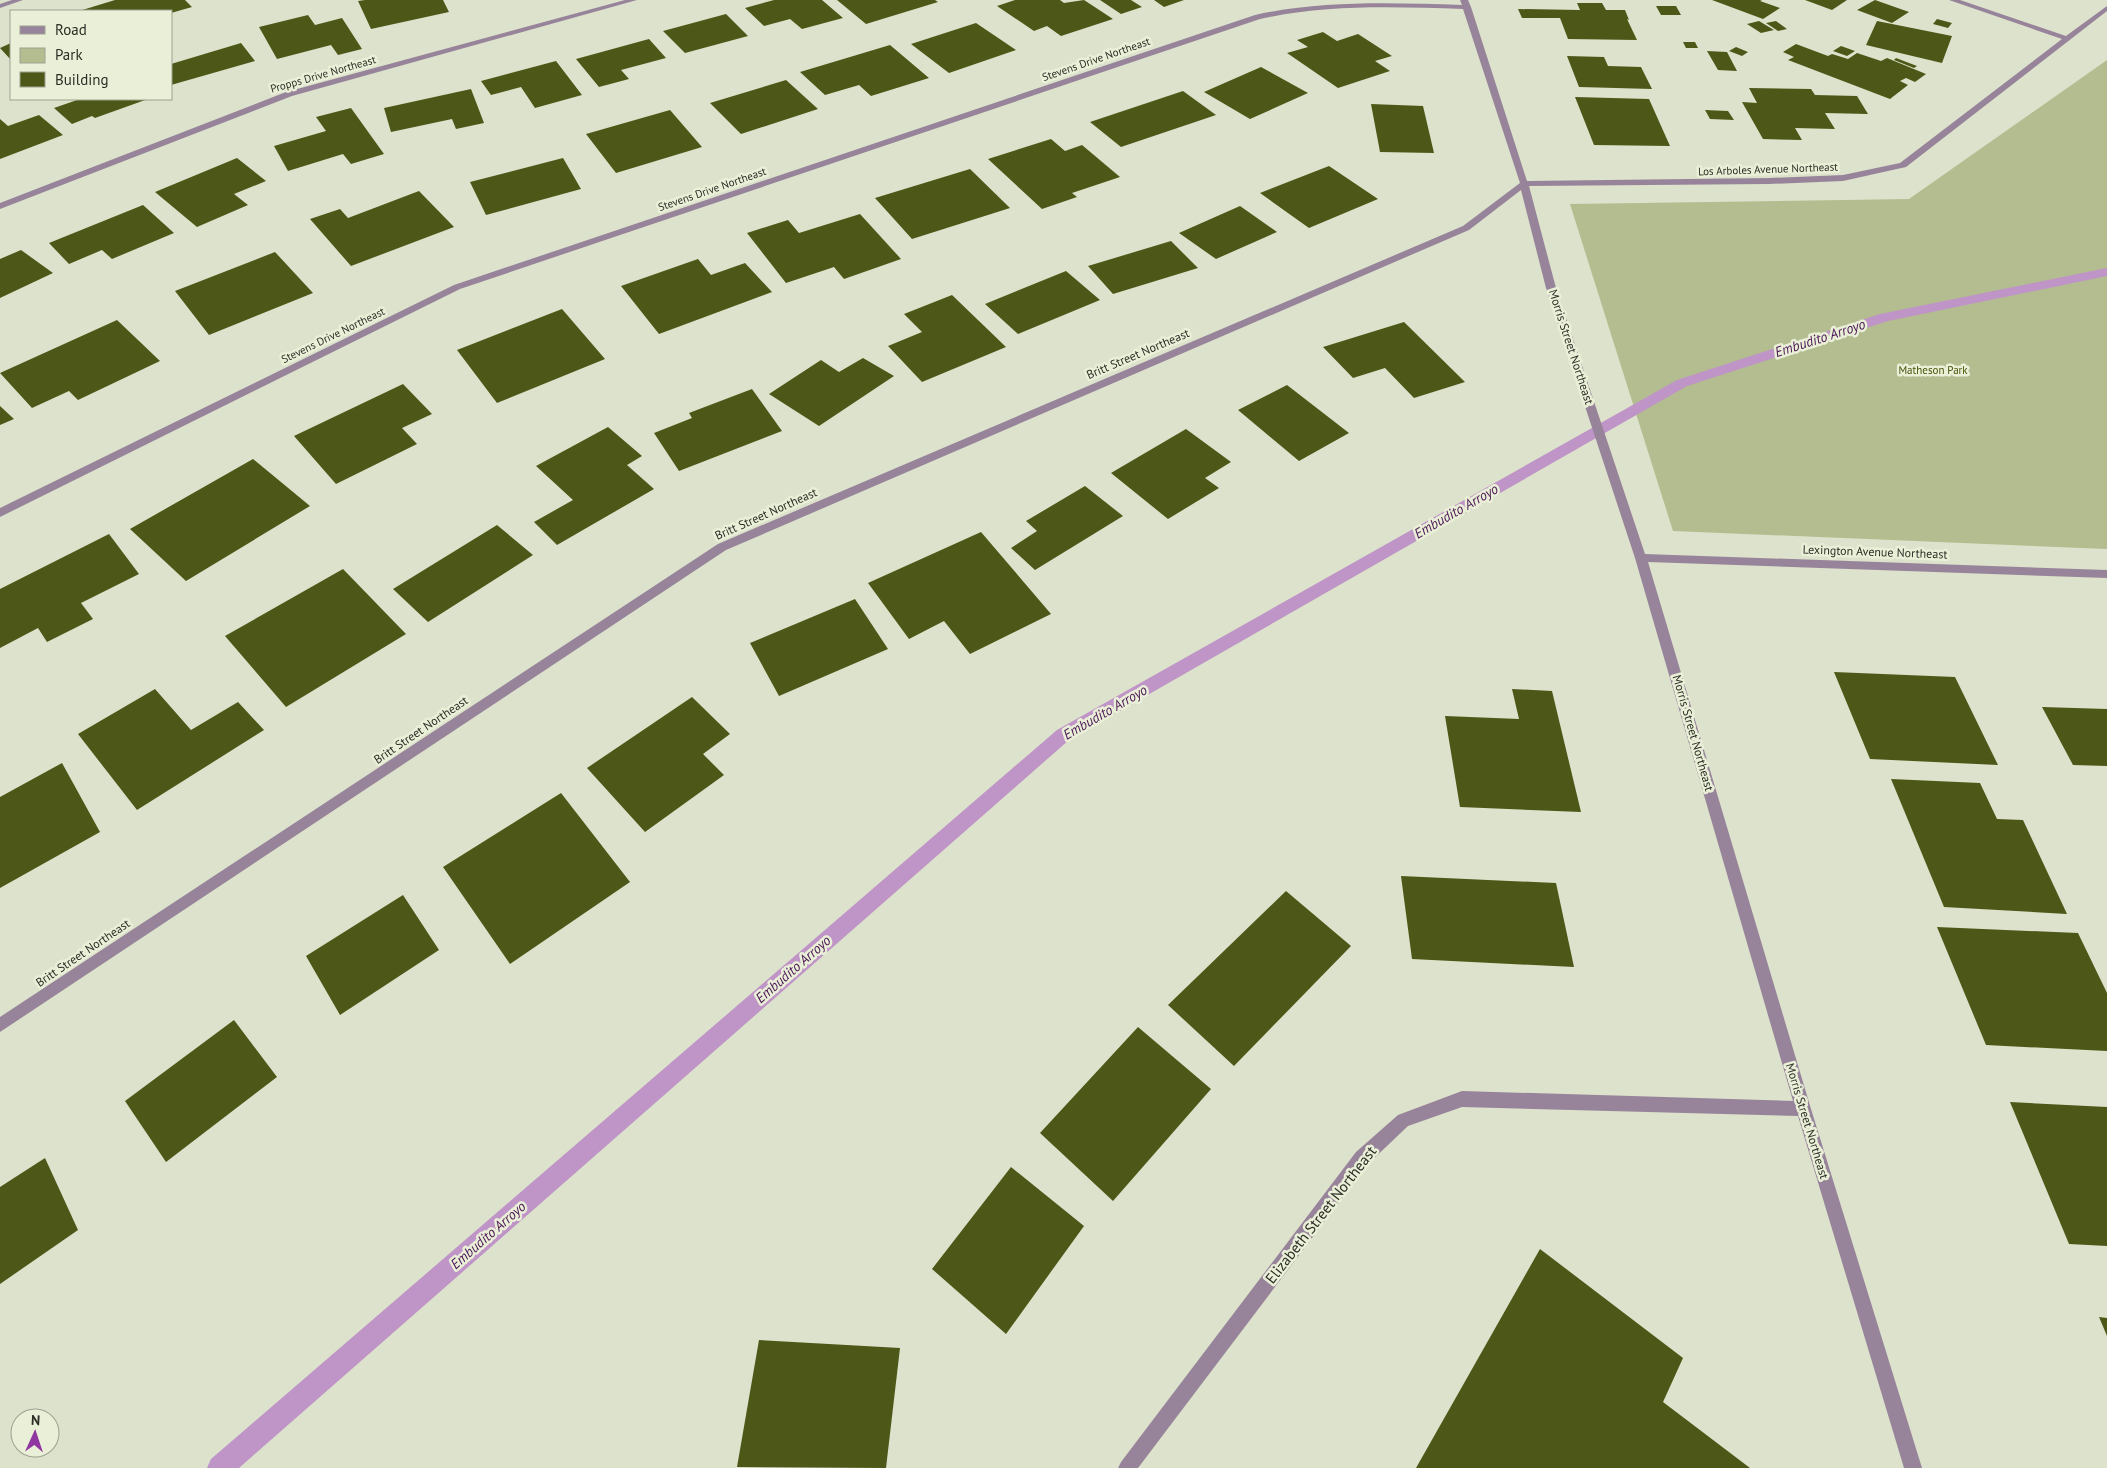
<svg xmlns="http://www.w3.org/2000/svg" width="2107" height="1468" viewBox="0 0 2107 1468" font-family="'PT Sans',sans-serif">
  <rect width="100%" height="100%" fill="#dce2cb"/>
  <!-- green -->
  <path fill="#b3bd90" d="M2107,60V549L1673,531L1570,204L1909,199Z"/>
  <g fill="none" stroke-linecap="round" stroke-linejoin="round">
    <!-- stream -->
    <path fill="#bf94c7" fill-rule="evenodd" d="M2107,268V276L1888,321L1687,386L1069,740L239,1468H207L211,1459L1057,730L1677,380L1880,314Z"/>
  </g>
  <!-- building -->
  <path fill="#4d5818" d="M115,0H185L192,7L171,13V11H79Z
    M365,0H443L449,12L371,29L358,1Z
    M774,0H822L843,18L802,29L790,19L764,26L745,8Z
    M837,0H935L938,2L866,24Z
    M1015,0H1060L1064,3L1084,0L1113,19L1061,36L1047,26L1034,31L997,6Z
    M1100,0H1131L1142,7L1121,14Z
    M1154,0H1184L1164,7Z
    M1712,0H1762L1760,1L1780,8L1763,19Z
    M1805,0H1847L1832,10Z
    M1875,0L1909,12L1892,23L1857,10Z
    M1577,3H1602L1606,10H1625L1629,20L1627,19L1637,40L1568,39L1560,18H1522L1518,9L1580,10Z
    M1656,6H1676L1681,15H1661Z
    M726,14L748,36L685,53L663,31Z
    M308,15L315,25L342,18L362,49L338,55L331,45L277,59L259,27Z
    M1937,19L1952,23L1948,28L1933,24Z
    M1759,21L1774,30L1761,33L1747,24Z
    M1776,21L1787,29L1778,31L1766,23Z
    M1877,21L1952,36L1942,63L1866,45Z
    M976,23L1016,50L949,73L911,44Z
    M1323,32L1337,41L1358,34L1392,56L1375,61L1390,71L1338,88L1287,53L1308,47L1297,40Z
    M649,39L666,58L621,70L629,79L599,87L576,59Z
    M1683,42H1695L1698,48H1686Z
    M11,43V60L0,48Z
    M241,43L255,61L171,85V64Z
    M1796,44L1828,56L1832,54L1848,59L1857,53L1881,61L1887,58L1926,74L1915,82L1906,78L1900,81L1908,85L1890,99L1788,60L1794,57L1783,52Z
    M890,45L929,78L871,96L859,85L825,95L800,72Z
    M1841,46L1855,51L1847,56L1833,51Z
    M1736,47L1748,52L1742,56L1729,51Z
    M1707,51L1727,52L1737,71L1718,70Z
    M1567,56L1604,57L1608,66L1641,67L1652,89L1579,87Z
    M1896,58L1917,66L1914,68L1894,60Z
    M556,61L582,95L535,108L521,87L491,95L481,81Z
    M1261,67L1308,93L1250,119L1204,92Z
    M786,80L818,109L741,134L710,103Z
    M1749,88L1811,89L1815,95L1857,96L1868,114L1825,113L1835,129L1795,128L1802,140L1763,139L1742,102L1757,103Z
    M471,89L484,123L456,129L452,119L391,132L384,108Z
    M1183,91L1216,115L1121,147L1090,122Z
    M1575,97L1649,99L1670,146L1594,145Z
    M80,99H148L95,118L92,116L72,124L54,108Z
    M1371,104L1423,106L1434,153L1380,152Z
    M351,108L384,154L351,164L343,154L288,171L274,146L326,131L316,117Z
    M670,110L702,147L616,173L586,134Z
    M1705,110L1728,111L1734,120L1710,119Z
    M39,115L63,135L0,159V119L8,126Z
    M1051,139L1065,151L1082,145L1120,177L1072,193L1077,197L1042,209L988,159Z
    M237,158L266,181L234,194L248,205L197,227L155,192Z
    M563,158L581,189L486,215L470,182Z
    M1329,166L1378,199L1309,228L1260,193Z
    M970,169L1010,208L912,239L875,198Z
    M419,191L454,227L351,266L310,219L340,209L348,218Z
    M143,205L174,233L112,259L102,250L69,264L49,243Z
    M1240,206L1277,232L1216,259L1179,233Z
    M860,214L901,259L844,279L834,267L786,283L747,233L788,220L799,233Z
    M1171,241L1198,268L1113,294L1088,266Z
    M21,250L53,273L0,298V259Z
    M275,252L313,293L209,335L175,291Z
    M698,259L711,275L745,263L772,292L659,334L621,286Z
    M1066,271L1100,300L1018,334L985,304Z
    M952,295L1006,347L922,382L888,346L922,332L904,314Z
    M562,309L605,359L497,403L457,350Z
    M117,320L160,361L78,400L69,391L32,408L0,373Z
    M1404,322L1465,382L1414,398L1385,368L1353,378L1323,347Z
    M863,358L894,376L819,426L769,394L821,360L839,372Z
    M403,384L432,414L402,428L417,444L336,484L294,436Z
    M1287,385L1349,433L1299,461L1238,410Z
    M752,389L782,431L679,471L654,433L692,418L689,413Z
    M0,406L14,419L0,425Z
    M608,427L642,456L627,465L654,489L557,545L534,522L573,500L536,466Z
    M1186,429L1231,462L1205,478L1219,488L1168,519L1111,473Z
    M253,459L310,506L186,581L130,529Z
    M1085,486L1123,516L1035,570L1011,548L1037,531L1026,521Z
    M497,525L533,555L428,622L393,589Z
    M981,532L1051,614L970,654L944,621L909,639L868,583Z
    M109,534L139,574L81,603L93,619L47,642L38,628L0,648V589Z
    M343,569L406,634L286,707L225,636Z
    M855,599L888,649L779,696L750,643Z
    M1834,672L1955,677L1998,765L1870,759Z
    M155,689L191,730L238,702L264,730L137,810L78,734Z
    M1512,689L1552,691L1581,812L1460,807L1445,716L1519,719Z
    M692,697L730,734L703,754L724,775L645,832L587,768Z
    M2042,707L2107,709V766L2073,765Z
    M62,763L100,832L0,888V797Z
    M1891,779L1980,783L1997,819L2023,820L2067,914L1944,907Z
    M561,793L630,882L510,964L443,867Z
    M1401,876L1556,883L1574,967L1412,959Z
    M1286,891L1351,946L1234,1066L1168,1005Z
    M403,895L439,950L340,1015L306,956Z
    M1937,927L2078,933L2107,993V1051L1986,1045Z
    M234,1020L277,1077L166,1162L125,1101Z
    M1138,1027L1211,1089L1113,1201L1040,1133Z
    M2010,1102L2107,1107V1246L2069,1244Z
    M45,1158L78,1230L0,1284V1187Z
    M1011,1167L1084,1226L1006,1334L932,1269Z
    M1540,1249L1683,1358L1663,1402L1750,1468H1416Z
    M2099,1317L2107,1318V1336Z
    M759,1340L900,1348L886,1468L737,1467Z"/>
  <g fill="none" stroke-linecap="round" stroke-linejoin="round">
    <!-- minor -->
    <path fill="#97849a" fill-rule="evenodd" d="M12,0H23L0,8V4Z
      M625,0H637L292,96L0,209V203L286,92Z
      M1460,0H1468L1471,7L1527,181L1769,178L1843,175L1900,163L2062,39L1949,0H1960L2066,36L2107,6V11L1906,167L1843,181L1769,184L1529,186L1556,288L1645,554L2107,570V578L1648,562L1811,1109L1922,1468H1904L1798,1116L1462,1107L1408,1126L1368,1164L1138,1468H1118L1121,1462L1356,1152L1398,1115L1462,1091L1793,1101L1635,558L1546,288L1521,190L1469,230L726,550L0,1032V1017L718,544L1463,226L1520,183L1463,9C1395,7 1327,4 1260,19L460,289L0,517V508L454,285L1255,15C1323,0 1393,3 1462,5Z"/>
  </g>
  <g text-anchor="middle" stroke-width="5" stroke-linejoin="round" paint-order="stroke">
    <!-- far-street labels -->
    <g font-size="11" fill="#2c2e26" stroke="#eaefd8">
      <text transform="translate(1096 59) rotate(-19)" y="4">Stevens Drive Northeast</text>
      <text transform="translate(323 74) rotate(-16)" y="4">Propps Drive Northeast</text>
      <text transform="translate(1768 169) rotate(-2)" y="4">Los Arboles Avenue Northeast</text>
      <text transform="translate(712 189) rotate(-19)" y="4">Stevens Drive Northeast</text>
      <text transform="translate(333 335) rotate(-26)" y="4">Stevens Drive Northeast</text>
    </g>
    <!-- far-park labels -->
    <g font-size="11" fill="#4a550b" stroke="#eaefd8">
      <text x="1933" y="374">Matheson Park</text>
    </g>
    <!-- street labels -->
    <g font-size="12" fill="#2c2e26" stroke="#eaefd8">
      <text transform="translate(1571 347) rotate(72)" y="4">Morris Street Northeast</text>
      <text transform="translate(1138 354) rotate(-23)" y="4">Britt Street Northeast</text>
      <text transform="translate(766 514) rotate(-24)" y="4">Britt Street Northeast</text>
      <text transform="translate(1875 552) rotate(2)" y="4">Lexington Avenue Northeast</text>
      <text transform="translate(421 730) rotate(-34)" y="4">Britt Street Northeast</text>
      <text transform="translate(1693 733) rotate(74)" y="4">Morris Street Northeast</text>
      <text transform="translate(83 953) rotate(-34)" y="4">Britt Street Northeast</text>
      <text transform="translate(1807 1121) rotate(73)" y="4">Morris Street Northeast</text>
    </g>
    <!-- water labels -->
    <g font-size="14" font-style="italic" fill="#4c1856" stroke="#eaefd8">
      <text transform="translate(1820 338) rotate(-18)" y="5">Embudito Arroyo</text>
      <text transform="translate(1456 511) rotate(-30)" y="5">Embudito Arroyo</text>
      <text transform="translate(1105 712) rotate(-30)" y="5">Embudito Arroyo</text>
      <text transform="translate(793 969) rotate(-41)" y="5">Embudito Arroyo</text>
      <text transform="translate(488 1235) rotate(-41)" y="5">Embudito Arroyo</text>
    </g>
    <!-- near-street labels -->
    <g font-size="15" fill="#2c2e26" stroke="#eaefd8">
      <text transform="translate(1321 1215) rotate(-52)" y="5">Elizabeth Street Northeast</text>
    </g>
  </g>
  <!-- legend -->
  <rect x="10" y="10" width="162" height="90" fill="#eaefd8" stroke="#9ea291"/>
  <rect x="20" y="26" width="25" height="8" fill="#97849a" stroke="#9ea291"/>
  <text x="55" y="35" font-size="15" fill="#2c2e26">Road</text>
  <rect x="20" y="48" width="25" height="15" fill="#b3bd90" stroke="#9ea291"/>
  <text x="55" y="60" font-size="15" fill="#2c2e26">Park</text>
  <rect x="20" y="72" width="25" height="15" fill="#4d5818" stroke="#9ea291"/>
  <text x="55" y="85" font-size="15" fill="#2c2e26">Building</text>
  <!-- north arrow -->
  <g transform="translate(35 1433) rotate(3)"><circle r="24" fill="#eaefd8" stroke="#9ea291"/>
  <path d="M0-4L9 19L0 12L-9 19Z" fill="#9036a1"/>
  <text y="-8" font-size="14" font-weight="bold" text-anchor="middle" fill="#2c2e26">N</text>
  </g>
</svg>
